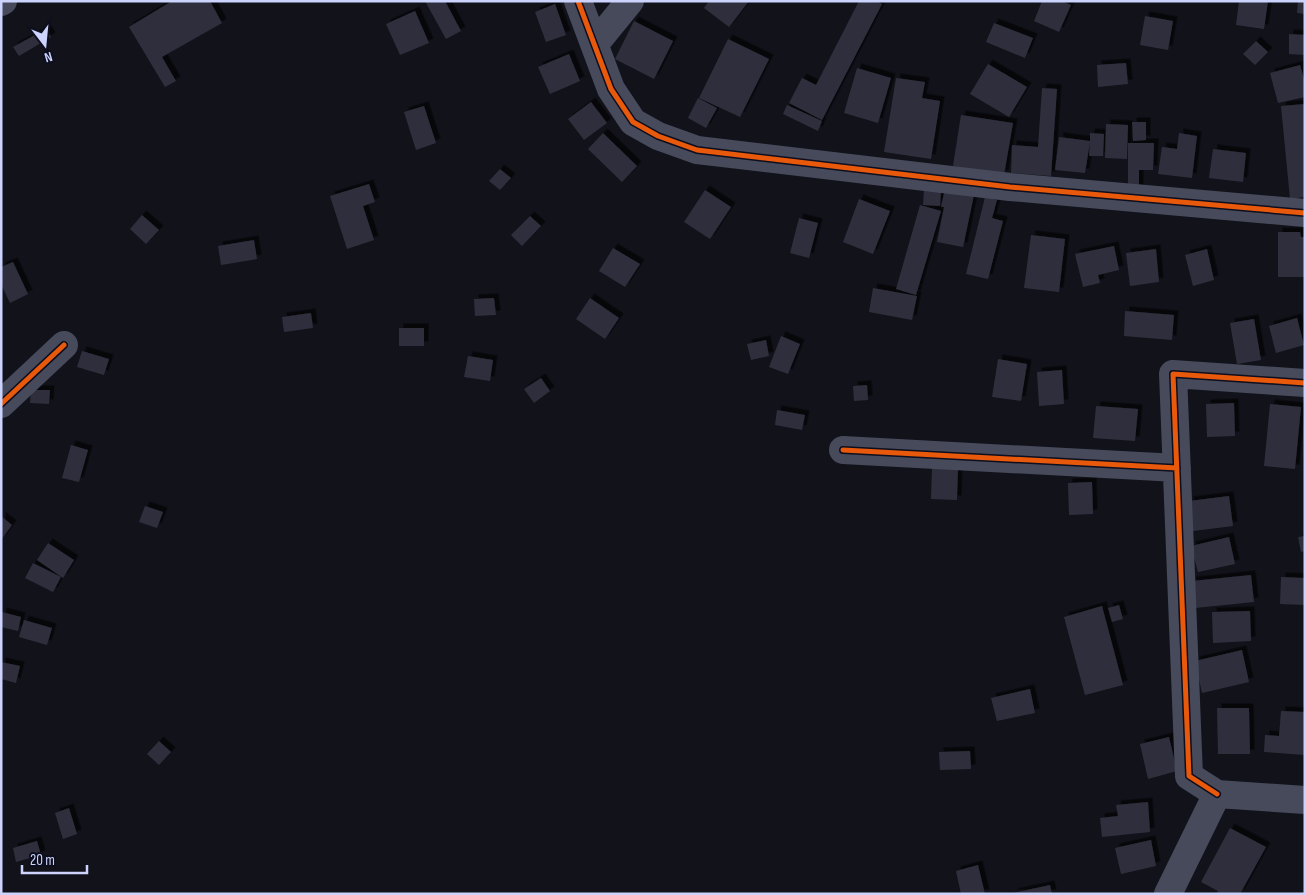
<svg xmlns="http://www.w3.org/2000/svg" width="1306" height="895" viewBox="0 0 1306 895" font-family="'Sofia Sans Condensed',sans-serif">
  <defs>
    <filter id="shadow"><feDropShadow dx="4.5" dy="-4.5" stdDeviation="0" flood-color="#0009"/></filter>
  </defs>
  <rect width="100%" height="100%" fill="#11121a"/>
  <!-- building -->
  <path fill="#2e2f3c" filter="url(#shadow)" d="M172,1H210L222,23L162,57L176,81L165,87L129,27Z
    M425,1H445L461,31L446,39Z
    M709,1H749L729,27L704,8Z
    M859,1H877L882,4L822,120L789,103L802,78L816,85Z
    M1042,1H1062L1071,5L1059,32L1034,21Z
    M1239,1H1268L1264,29L1236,25Z
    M1298,1H1305V14L1297,13Z
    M555,4L566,35L546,42L535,12Z
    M415,11L429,43L400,55L386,24Z
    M1145,16L1173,21L1168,50L1140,45Z
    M634,21L673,41L654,79L615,59Z
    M994,23L1033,38L1025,58L986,42Z
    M46,29L51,37L19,56L13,47Z
    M1289,34L1305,35V55L1289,54Z
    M728,39L769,59L740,117L699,98Z
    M1256,41L1268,52L1255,65L1243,54Z
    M569,54L580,81L550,94L538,67Z
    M1126,63L1128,84L1098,87L1097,65Z
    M988,64L1027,87L1009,117L970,94Z
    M1300,65L1305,83V97L1278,103L1270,73Z
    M857,68L891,78L878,123L844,113Z
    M896,78L925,82L922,98L940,101L931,159L884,152Z
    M1042,88L1057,89L1051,176L1011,173L1012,145L1038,147Z
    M698,98L717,108L706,128L688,118Z
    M591,102L607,123L584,140L568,119Z
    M1305,104V197L1290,199L1281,106Z
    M787,105L822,121L818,131L783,114Z
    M424,106L436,143L416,150L404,112Z
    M961,115L1013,123L1004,175L953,166Z
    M1132,122H1146V140L1133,141Z
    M1106,124L1128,125L1127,159L1105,158Z
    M603,133L637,166L622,182L588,149Z
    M1090,133L1104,134L1103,156H1089L1090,142L1085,173L1055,170L1059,137L1090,141Z
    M1179,133L1197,136L1192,178L1158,174L1162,147L1177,149Z
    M1128,143H1154L1153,170H1139V190H1128Z
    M1213,149L1246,153L1243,182L1209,178Z
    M500,169L511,178L500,190L489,181Z
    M369,184L375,202L363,206L374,240L347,249L330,196Z
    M945,189L974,195L963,247L937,242L944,207H941Z
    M705,190L731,207L710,239L684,222Z
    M924,190L941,191L940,206L923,205Z
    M985,197L997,200L992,218L1003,221L988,279L966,274Z
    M859,199L890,211L873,254L843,242Z
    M920,205L941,211L916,295L896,289Z
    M142,215L159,230L146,244L130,229Z
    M530,216L541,226L522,246L511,235Z
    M799,218L818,223L809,258L790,253Z
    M1278,232H1300L1301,237H1305V277H1278Z
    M1031,235L1065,239L1059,292L1024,288Z
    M254,240L257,259L221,265L218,246Z
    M1114,246L1119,270L1098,275L1100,283L1083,287L1075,254Z
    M613,248L640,264L625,287L599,271Z
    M1156,249L1159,282L1130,286L1126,253Z
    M1207,249L1214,280L1193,286L1185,255Z
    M13,262L28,294L10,303L1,284V267Z
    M873,288L917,296L912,320L869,312Z
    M494,298L496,315L475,316L474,299Z
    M590,298L619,318L605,339L576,319Z
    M1125,311L1174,315L1172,340L1124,336Z
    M311,313L313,328L284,332L282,317Z
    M1297,318L1304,345L1276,353L1269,326Z
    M1254,319L1261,360L1237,364L1230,323Z
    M399,328H424V346H399Z
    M781,336L800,344L788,374L769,367Z
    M766,340L769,356L751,360L747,344Z
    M82,351L109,359L104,375L77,367Z
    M468,356L493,360L490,381L464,377Z
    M998,359L1027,364L1021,401L992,397Z
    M1062,370L1064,404L1039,406L1037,372Z
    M541,378L550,391L534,403L524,389Z
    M867,385L868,400L854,401L853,386Z
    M31,390H50L49,404L30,403Z
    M1234,403L1235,436L1207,437L1206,404Z
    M1270,404L1301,407L1295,469L1264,466Z
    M1096,406L1138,409L1135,441L1093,438Z
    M777,410L805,415L802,430L775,425Z
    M71,445L88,450L79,482L62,478Z
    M932,467H958L957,500L931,499Z
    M1092,482L1093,514L1069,515L1068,483Z
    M1229,496L1233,526L1193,531L1189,501Z
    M145,506L163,512L157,528L139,522Z
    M1,516L12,525L1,540Z
    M1305,536V551L1301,552L1298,537Z
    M1229,537L1235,564L1198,572L1191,546Z
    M48,543L74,560L63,578L37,560Z
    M33,563L61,577L53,592L25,578Z
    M1251,575L1254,602L1195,608L1192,581Z
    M1281,577L1305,578V605L1280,604Z
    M1119,605L1123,619L1112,622L1108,608Z
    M1102,606L1123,685L1085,695L1064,617Z
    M1250,611L1251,641L1213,643L1212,612Z
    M2,612L21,617L18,631L1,627Z
    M24,620L52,628L47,645L19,637Z
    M1242,650L1249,682L1202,693L1195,661Z
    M1,662L20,666L16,683L1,679Z
    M1030,689L1035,713L997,721L991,698Z
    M1217,708H1249L1250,754H1218Z
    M1281,711L1305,712V755L1264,752L1265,735L1279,736Z
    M1169,737L1177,771L1148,779L1140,744Z
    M159,741L171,752L159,765L147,754Z
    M970,751L971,769L940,770L939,752Z
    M1148,802L1150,832L1102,837L1100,818L1118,816L1116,805Z
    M69,808L77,834L63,839L55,813Z
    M1230,828L1266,847L1240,894H1216L1218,891L1201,882Z
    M1151,840L1156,866L1121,874L1115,848Z
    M37,841L41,855L16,862L13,848Z
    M978,865L985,894H961L956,871Z
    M1050,885L1052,894H1013V893Z"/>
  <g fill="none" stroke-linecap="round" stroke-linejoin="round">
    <!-- minor -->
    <path stroke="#464a5b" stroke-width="28" d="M578,1L611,89L633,122L658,136L697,150L1010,187L1305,213
      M1,2L3,1
      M595,44L630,1
      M1,404L64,345
      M843,450L1177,468
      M1217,794L1189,776L1173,374L1305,383
      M1168,894L1217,794L1305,800"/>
    <defs>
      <path id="cycleway" d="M578,1L611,89L633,122L658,136L697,150L1010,187L1305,213
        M1,404L64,345
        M843,450L1177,468
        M1217,794L1189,776L1173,374L1305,383"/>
    </defs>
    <!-- cycleway casing -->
    <use href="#cycleway" stroke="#0d0e1e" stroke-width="8"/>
    <!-- cycleway -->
    <use href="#cycleway" stroke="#e8590c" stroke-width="5"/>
  </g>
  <!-- border -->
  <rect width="1306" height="895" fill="none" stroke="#ccd3fd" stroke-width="5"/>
  <!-- north arrow -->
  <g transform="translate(45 45) rotate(164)" stroke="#0d0e1e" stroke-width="4" paint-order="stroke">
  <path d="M0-4L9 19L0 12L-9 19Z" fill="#ccd3fd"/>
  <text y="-8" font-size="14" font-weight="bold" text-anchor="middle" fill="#ccd3fd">N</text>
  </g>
  <!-- scale -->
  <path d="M22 865v8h65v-8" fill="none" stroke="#ccd3fd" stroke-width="2.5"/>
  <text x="30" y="865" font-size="15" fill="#ccd3fd" stroke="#0d0e1e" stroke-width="4" paint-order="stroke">20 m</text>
</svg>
